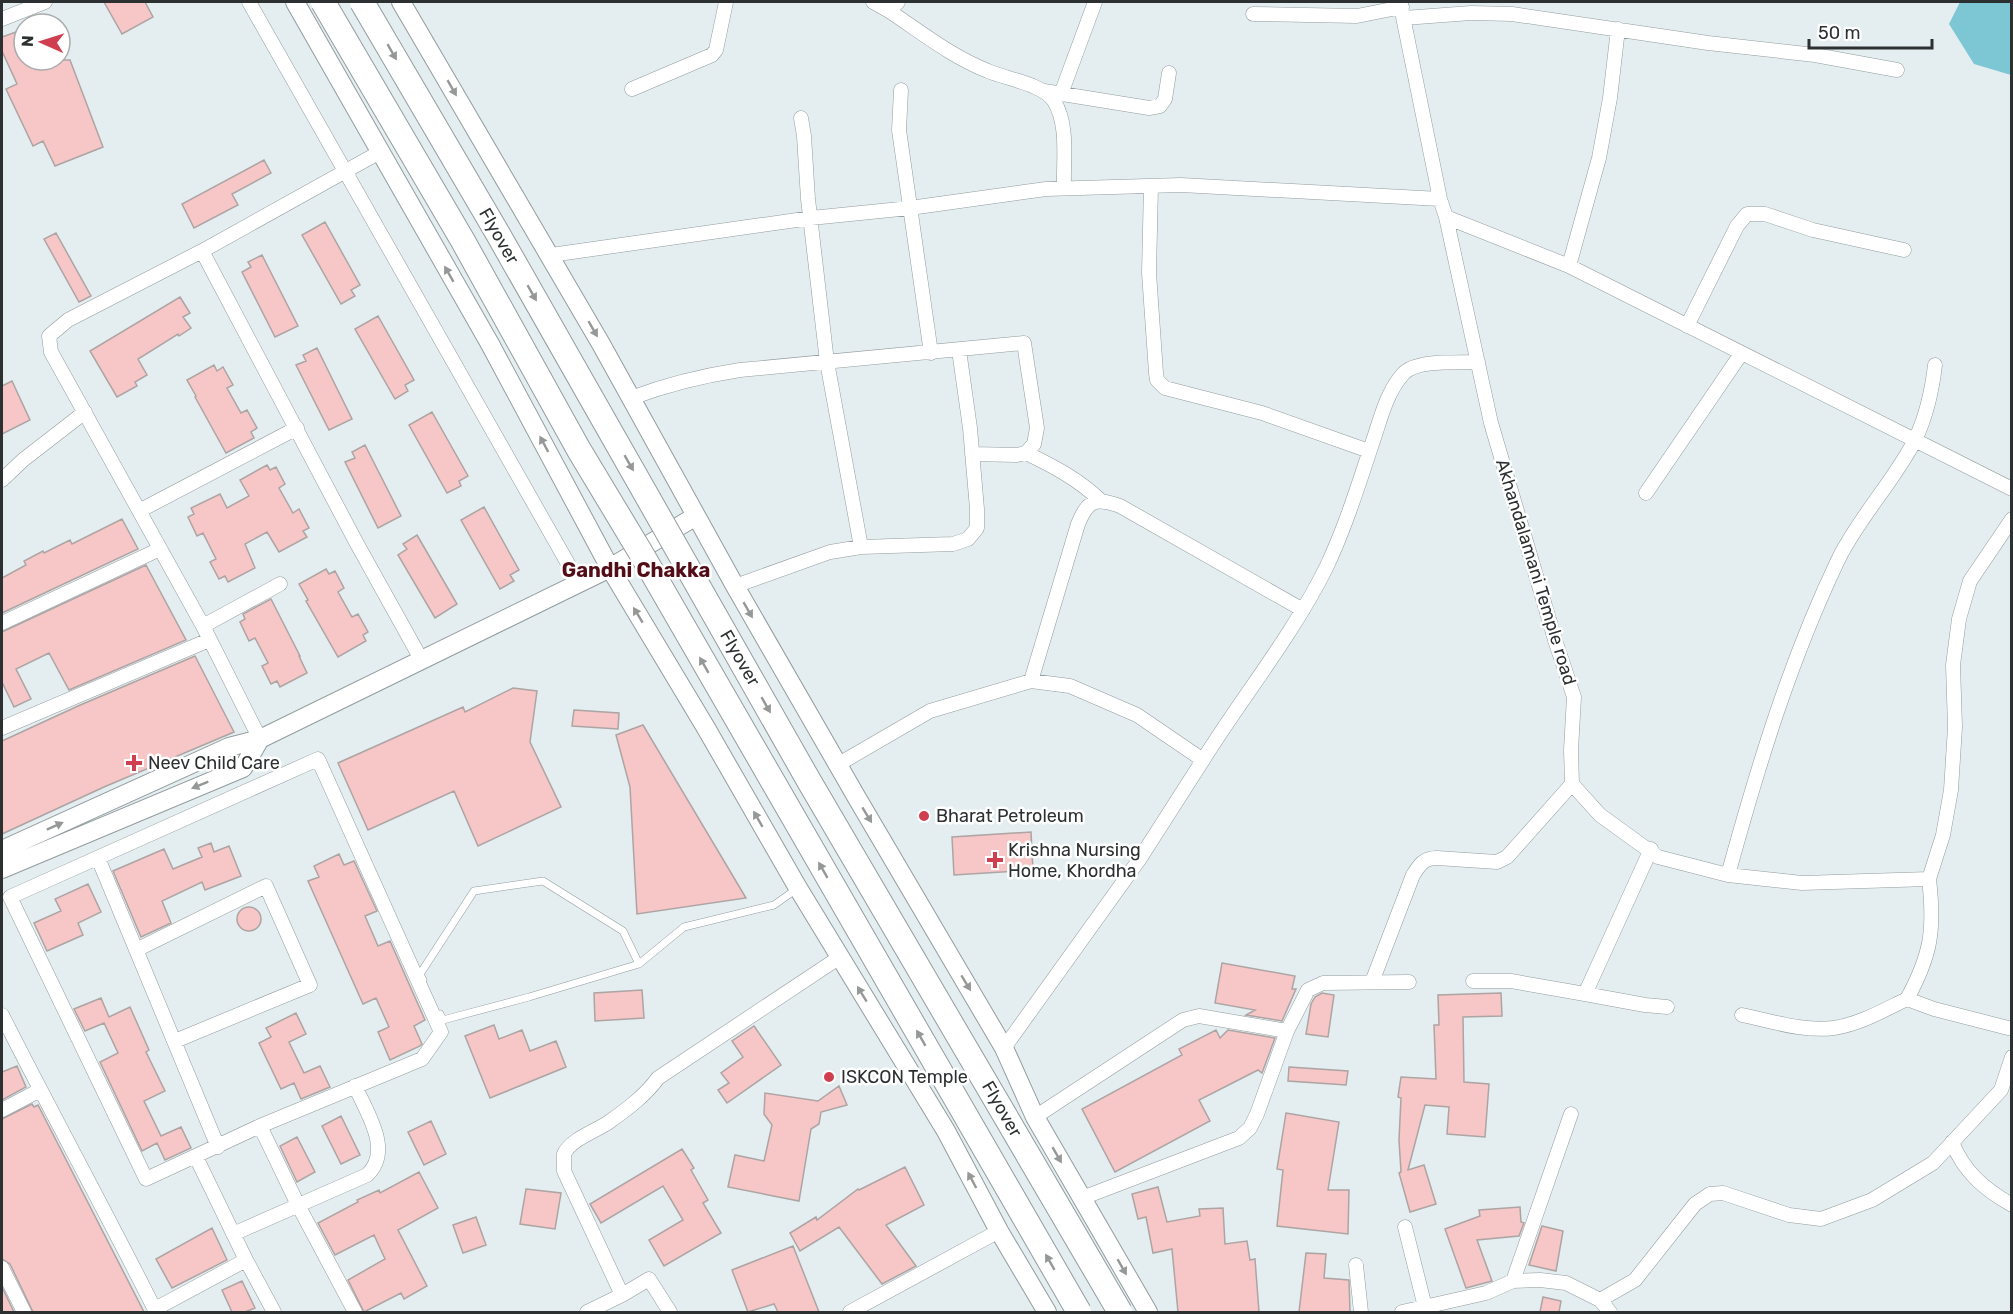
<svg xmlns="http://www.w3.org/2000/svg" width="2013" height="1314" viewBox="0 0 2013 1314" font-family="Rubik,sans-serif">
  <rect width="100%" height="100%" fill="#e4edef"/>
  <!-- green -->
  <path fill="#7dc7d4" d="M1960,2H2011V75L1974,64L1949,24Z"/>
  <!-- building -->
  <path fill="#f7c6c6" stroke="#ada4a4" stroke-width="1.5" d="M104,2H145L153,17L122,34Z
    M24,29V60H70L103,147L55,166L43,141L33,146L6,89L17,84L2,51V37Z
    M264,160L271,173L232,194L238,205L194,228L182,204Z
    M325,222L360,285L351,290L355,296L341,304L302,235Z
    M56,233L91,296L79,302L44,239Z
    M262,255L298,326L275,337L242,272L251,267L248,262Z
    M180,297L190,313L183,317L191,328L179,336L178,334L138,359L147,375L135,382L137,386L117,397L90,351Z
    M378,316L414,380L405,385L408,391L395,399L355,329Z
    M317,348L352,419L329,430L296,365L306,361L303,355Z
    M214,365L217,371L223,367L233,385L227,388L241,413L247,410L257,428L251,432L254,438L226,453L195,397L196,396L187,380Z
    M12,381L30,420L2,434V386Z
    M432,412L468,476L459,481L461,486L447,493L409,425Z
    M365,445L401,516L378,528L345,462L355,458L352,452Z
    M267,465L270,470L276,467L285,484L279,488L293,513L299,509L309,528L303,531L307,537L279,552L267,532L245,544L255,568L228,582L225,576L219,579L210,562L216,559L203,533L197,536L188,517L194,514L191,508L220,494L227,508L249,496L240,480Z
    M484,507L519,570L510,575L514,581L500,589L461,520Z
    M122,519L138,549L2,613V578L26,565L24,561L43,551L44,553L70,540L72,544Z
    M417,535L457,604L435,618L398,555L407,549L403,544Z
    M146,565L186,640L69,690L49,653L16,669L31,699L14,707L2,682V632Z
    M326,569L329,574L335,571L344,588L338,592L352,617L358,614L368,632L363,635L366,641L338,657L306,601L308,600L299,584Z
    M271,599L300,656H299L307,673L280,687L277,681L271,684L262,666L268,663L255,638L249,641L240,622L245,619L243,614Z
    M195,656L234,732L104,787L2,834V741L78,706Z
    M513,688L537,691L530,742L561,807L478,846L454,791L368,830L338,763L463,707L465,712Z
    M574,710L619,713L618,729L572,726Z
    M643,725L746,898L637,914L630,787L616,735Z
    M1031,832L1033,870L954,875L952,837Z
    M211,843L214,852L229,846L241,876L205,890L202,882L162,901L171,923L141,937L113,871L164,849L173,869L202,857L198,848Z
    M339,854L344,865L354,861L377,911L365,916L378,946L390,941L425,1020L414,1026L422,1044L420,1046L390,1060L378,1032L389,1027L376,998L363,1004L308,881L319,877L314,866Z
    M88,884L101,912L78,923L83,935L47,951L34,923L61,911L55,899Z
    M237 919a12 12 0 1 1 24 0a12 12 0 1 1-24 0Z
    M1222,963L1295,976L1292,989H1296L1282,1021L1246,1015L1255,1010L1215,1003Z
    M642,990L644,1018L595,1021L594,993Z
    M1322,993L1334,995L1328,1037L1306,1034L1311,1004L1315,997Z
    M1501,993L1502,1016L1463,1017L1464,1082L1489,1084L1485,1137L1447,1134L1449,1107L1425,1105L1408,1170L1424,1165L1436,1204L1410,1212L1399,1173L1401,1172L1399,1140L1401,1098L1398,1097L1401,1077L1436,1079L1434,1025H1439L1438,995Z
    M101,998L109,1017L130,1007L149,1050L146,1052L165,1091L144,1101L161,1136L181,1127L191,1148L165,1160L157,1143L142,1151L100,1062L118,1053L104,1023L85,1031L74,1009Z
    M296,1013L306,1034L289,1042L304,1073L320,1066L330,1087L301,1099L294,1083L281,1089L259,1043L271,1037L266,1028Z
    M494,1025L499,1039L522,1030L530,1051L556,1041L566,1067L490,1098L465,1036Z
    M754,1026L781,1065L727,1103L718,1090L729,1083L721,1073L743,1057L732,1041Z
    M1216,1030L1220,1038L1228,1030L1275,1038L1262,1073L1258,1070L1199,1100L1210,1121L1115,1172L1082,1109L1182,1055L1179,1049Z
    M17,1066L26,1087L2,1100V1072Z
    M1289,1067L1348,1071L1346,1085L1288,1081Z
    M839,1086L847,1105L821,1112L819,1124L811,1129L799,1201L728,1187L735,1155L764,1161L772,1125L764,1114L765,1093L818,1101Z
    M32,1104L34,1107L38,1105L144,1312H33L10,1264L2,1259V1119Z
    M1286,1113L1339,1122L1328,1190H1349L1348,1234L1277,1226L1283,1170L1277,1169Z
    M341,1116L360,1155L341,1164L322,1126Z
    M431,1121L446,1154L424,1165L408,1132Z
    M297,1137L315,1172L297,1182L280,1146Z
    M682,1149L694,1168L691,1170L708,1200L703,1203L721,1233L664,1266L649,1240L683,1220L663,1186L601,1223L590,1204Z
    M905,1167L924,1205L886,1225L916,1266L882,1284L839,1227L800,1251L790,1233L816,1217L817,1220L858,1189L859,1190Z
    M419,1172L438,1208L398,1230L427,1286L404,1299L401,1293L364,1312L348,1280L385,1259L374,1235L335,1255L318,1223L358,1202L357,1200L379,1190L380,1193Z
    M1158,1187L1167,1222L1200,1216L1199,1209L1223,1208L1225,1244L1247,1241L1250,1260L1255,1259L1259,1312H1178L1172,1249L1153,1253L1146,1217L1138,1219L1132,1194Z
    M526,1189L561,1193L555,1229L520,1224Z
    M1520,1207L1521,1222L1524,1223L1519,1236L1477,1240L1492,1281L1466,1288L1445,1229L1480,1216L1479,1210Z
    M476,1217L486,1245L463,1253L453,1225Z
    M1542,1226L1563,1231L1556,1271L1529,1265Z
    M212,1228L227,1260L172,1288L156,1259Z
    M793,1246L819,1312H778L774,1304L748,1312L732,1270Z
    M1306,1253L1326,1254L1324,1278L1349,1280L1350,1312H1299Z
    M242,1281L255,1308L245,1312H232L222,1290Z
    M2,1287L14,1312H2Z
    M1543,1297L1561,1301L1559,1312H1540Z"/>
  <g fill="none" stroke-linecap="round" stroke-linejoin="round">
    <defs>
      <path id="service" d="M423,980L420,974L474,891L543,881L623,931L639,964
        M440,1014L443,1020L529,997L639,964L684,927L774,905L798,888"/>
      <path id="minor" d="M249,2L579,583
        M873,2L889,11
        M898,2L889,11C921,32 952,57 988,71C1006,79 1043,84 1054,101C1069,125 1063,161 1064,188
        M1400,2L1440,199L1446,217L1491,423L1556,643L1574,697L1571,750L1572,784L1600,815L1658,857L1728,875L1802,883L1929,879L1943,835L1951,790L1955,727L1953,665L1959,619L1970,581L2012,519
        M1253,14L1357,16L1402,7
        M1404,18L1471,13L1512,14L1708,43L1815,55L1897,70
        M2,19L45,2
        M632,89L712,55L716,50L726,2
        M901,90L899,130L931,353
        M1044,91L1149,108L1160,106L1165,99L1169,73
        M1061,94L1095,2
        M801,118L804,136L808,199L827,362L861,547
        M1151,186L1149,273L1156,373L1157,380L1165,388L1262,413L1369,451
        M1446,217L1569,266L2012,489
        M202,251L356,542L421,659
        M551,255L811,218L910,208L1046,189L1181,185L1440,199
        M1569,266L1599,158L1610,98L1618,29
        M1687,326L1737,226L1747,214H1765L1813,230L1904,250
        M631,398C668,384 701,376 740,370L1024,343L1037,428L1034,444L1026,453L1017,455L972,454
        M1026,453C1053,466 1078,479 1100,500
        M2,480L23,460L85,412
        M1646,493L1741,354
        M139,511L297,428
        M735,586L830,552L861,547L953,544L968,539L977,528V509L970,428L959,350
        M2,623L160,549
        M203,626L280,584
        M1031,681L1078,524C1088,500 1095,497 1120,506L1303,610
        M2,728L209,640
        M260,739L203,626L51,352L49,336L68,320L202,251L380,152
        M837,765L930,711L1031,681L1070,686L1137,715L1203,760C1243,696 1292,636 1326,568C1345,528 1358,486 1372,444C1380,421 1386,393 1403,374C1416,359 1459,363 1478,362
        M98,858L218,1147
        M1728,875C1758,766 1790,660 1839,558C1860,516 1894,481 1915,440C1926,417 1932,391 1935,365
        M136,950L266,886L310,985L175,1041
        M1473,981H1511L1585,994L1651,849
        M1372,982L1413,875C1420,864 1424,858 1437,858L1497,862L1507,857L1572,784
        M1585,994L1645,1005L1667,1007
        M1907,999C1931,955 1935,930 1929,879
        M2,1015C52,1114 106,1212 156,1312
        M1742,1015C1771,1021 1804,1032 1834,1028C1860,1024 1884,1010 1907,999L1934,1009L2012,1029
        M1004,1048L1139,860L1203,760
        M2,1110L40,1090
        M1035,1117L1183,1020L1199,1016L1287,1031
        M260,1126L146,1179L10,897L318,759L441,1032L422,1059L260,1126L298,1205L355,1312
        M1952,1142C1964,1172 1984,1189 2012,1205
        M196,1157L246,1260L274,1312
        M1082,1198L1239,1138L1250,1128L1257,1114L1287,1031L1308,990L1323,983L1409,982
        M1405,1227L1425,1307
        M233,1234L367,1175C393,1151 367,1113 355,1086
        M1356,1265L1361,1312
        M2,1268L24,1312
        M1513,1281L1571,1114
        M1600,1300L1610,1312
        M155,1309L246,1260
        M587,1312L622,1295
        M670,1312L649,1279L622,1295L564,1171V1154C571,1139 596,1131 609,1122C627,1109 645,1096 658,1078L840,957
        M850,1312L999,1231
        M1402,1312L1486,1293L1513,1281L1540,1280L1566,1283L1600,1300L1635,1280L1695,1204L1710,1194L1723,1193L1789,1215L1821,1219L1872,1200L1933,1163L2001,1090L2012,1057"/>
      <path id="tertiary" d="M295,2L490,344L610,568L706,728L798,888L946,1131L999,1231L1047,1312
        M401,2L601,344L735,586L857,798L1004,1048L1035,1117L1148,1312
        M2,850L229,747L260,739L610,568L696,516
        M2,869L243,768L260,739"/>
    </defs>
    <!-- service casing -->
    <use href="#service" stroke="#939c9e" stroke-width="8"/>
    <!-- minor casing -->
    <use href="#minor" stroke="#939c9e" stroke-width="15"/>
    <!-- tertiary casing -->
    <use href="#tertiary" stroke="#939c9e" stroke-width="20"/>
    <!-- service -->
    <use href="#service" stroke="#fff" stroke-width="7"/>
    <!-- minor -->
    <use href="#minor" stroke="#fff" stroke-width="14"/>
    <!-- tertiary -->
    <use href="#tertiary" stroke="#fff" stroke-width="18"/>
    <defs>
      <path id="trunk-bridge" d="M323,2L463,241L579,450L641,553L1079,1312
        M362,2L498,234L809,781L1120,1312"/>
    </defs>
    <!-- trunk-bridge casing -->
    <use href="#trunk-bridge" stroke="#939c9e" stroke-width="26" stroke-linecap="butt"/>
    <!-- trunk-bridge -->
    <use href="#trunk-bridge" stroke="#fff" stroke-width="24"/>
  </g>
  <!-- one-way arrows -->
  <defs><path id="oneway-solid" d="M-6-.8H1V-3.2L6.5 0L1 3.2V.8H-6Z" transform="scale(1.5)"/></defs>
  <g fill="#969898">
    <use href="#oneway-solid" transform="translate(392 52) rotate(60)"/>
    <use href="#oneway-solid" transform="translate(452 88) rotate(60)"/>
    <use href="#oneway-solid" transform="translate(449 274) rotate(-120)"/>
    <use href="#oneway-solid" transform="translate(532 293) rotate(60)"/>
    <use href="#oneway-solid" transform="translate(593 329) rotate(60)"/>
    <use href="#oneway-solid" transform="translate(544 444) rotate(-118)"/>
    <use href="#oneway-solid" transform="translate(629 463) rotate(60)"/>
    <use href="#oneway-solid" transform="translate(748 610) rotate(60)"/>
    <use href="#oneway-solid" transform="translate(638 615) rotate(-121)"/>
    <use href="#oneway-solid" transform="translate(704 665) rotate(-120)"/>
    <use href="#oneway-solid" transform="translate(766 705) rotate(60)"/>
    <use href="#oneway-solid" transform="translate(200 785) rotate(158)"/>
    <use href="#oneway-solid" transform="translate(867 815) rotate(59)"/>
    <use href="#oneway-solid" transform="translate(758 819) rotate(-120)"/>
    <use href="#oneway-solid" transform="translate(55 826) rotate(-24)"/>
    <use href="#oneway-solid" transform="translate(823 870) rotate(-120)"/>
    <use href="#oneway-solid" transform="translate(966 983) rotate(59)"/>
    <use href="#oneway-solid" transform="translate(862 994) rotate(-121)"/>
    <use href="#oneway-solid" transform="translate(921 1038) rotate(-120)"/>
    <use href="#oneway-solid" transform="translate(1057 1155) rotate(60)"/>
    <use href="#oneway-solid" transform="translate(972 1180) rotate(-118)"/>
    <use href="#oneway-solid" transform="translate(1050 1262) rotate(-120)"/>
    <use href="#oneway-solid" transform="translate(1122 1267) rotate(60)"/>
  </g>
  <!-- markers -->
  <g fill="#cf3f50" stroke="#fff" stroke-width="2">
    <path d="M131 754h6v6h6v6h-6v6h-6v-6h-6v-6h6z"/>
    <circle cx="924" cy="816" r="6"/>
    <path d="M992 851h6v6h6v6h-6v6h-6v-6h-6v-6h6z"/>
    <circle cx="829" cy="1077" r="6"/>
  </g>
  <g text-anchor="middle" stroke-width="5" stroke-linejoin="round" paint-order="stroke">
    <!-- street labels -->
    <g font-size="18" fill="#2d3031" stroke="#fff">
      <text transform="translate(499 236) rotate(60)" y="6">Flyover</text>
      <text transform="translate(1536 572) rotate(73)" y="6">Akhandalamani Temple road</text>
      <text transform="translate(740 658) rotate(60)" y="6">Flyover</text>
      <text transform="translate(1002 1109) rotate(60)" y="6">Flyover</text>
    </g>
    <!-- poi labels -->
    <g font-size="18" fill="#2d3031" stroke="#fff" text-anchor="start">
      <text x="148" y="769">Neev Child Care</text>
      <text x="936" y="822">Bharat Petroleum</text>
      <text x="1008" y="856">Krishna Nursing<tspan x="1008" dy="21">Home, Khordha</tspan></text>
      <text x="841" y="1083">ISKCON Temple</text>
    </g>
    <!-- neighbourhood labels -->
    <g font-size="20" font-weight="bold" fill="#520d17" stroke="#fff">
      <text x="636" y="577">Gandhi Chakka</text>
    </g>
  </g>
  <!-- border -->
  <rect width="2013" height="1314" fill="none" stroke="#2d3031" stroke-width="6"/>
  <!-- north arrow -->
  <g transform="translate(42 42) rotate(273)"><circle r="28" fill="#ffffff" stroke="#abacad" stroke-width="1.5"/>
  <path d="M0-4.5L10 22L0 15L-10 22Z" fill="#cf3f50"/>
  <text y="-9" font-size="16" font-weight="bold" text-anchor="middle" fill="#2d3031">N</text>
  </g>
  <!-- scale -->
  <path d="M1809 39v9h123v-9" fill="none" stroke="#2d3031" stroke-width="3"/>
  <text x="1818" y="39" font-size="18" fill="#2d3031" stroke="#ffffff" stroke-width="4.5" paint-order="stroke">50 m</text>
</svg>
